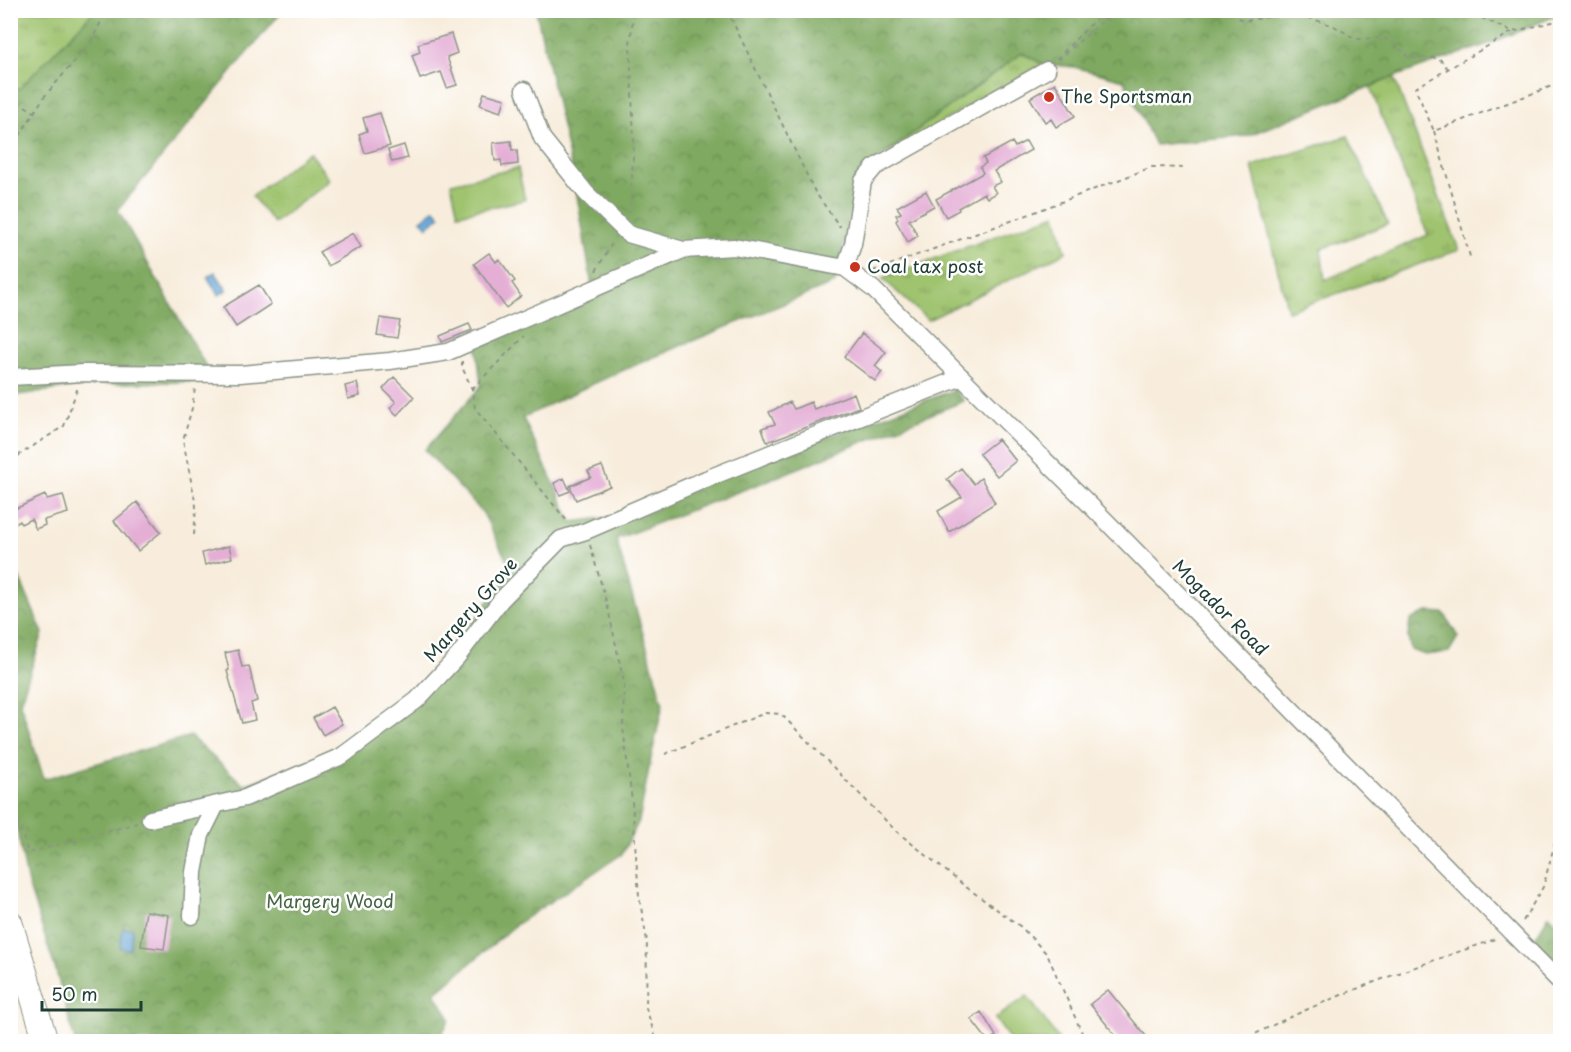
<svg xmlns="http://www.w3.org/2000/svg" width="1571" height="1052" viewBox="0 0 1571 1052" font-family="'Playpen Sans',sans-serif">
  <defs>
    <pattern id="grass-tufts" width="24" height="20" patternUnits="userSpaceOnUse" patternTransform="scale(1.5)"><rect width="24" height="20" fill="#9fc36e"/><path d="M3 7l-1-3M5 7V3M7 7l1-3M15 17l-1-3M17 17v-4M19 17l1-3" fill="none" stroke="#81a05b"/></pattern>
    <pattern id="forest-crowns" width="20" height="18" patternUnits="userSpaceOnUse" patternTransform="scale(1.5)"><rect width="20" height="18" fill="#7fa961"/><path d="M2 6a3 3 0 1 1 6 0M12 15a3 3 0 1 1 6 0" fill="none" stroke="#678b51"/></pattern>
  </defs>
  <rect width="100%" height="100%" fill="#fff"/>
  <filter id="ink" filterUnits="userSpaceOnUse"><feTurbulence type="fractalNoise" baseFrequency=".0167" numOctaves="2"/><feDisplacementMap in="SourceGraphic" scale="12" xChannelSelector="R" yChannelSelector="G"/><feConvolveMatrix kernelMatrix="1 2 1 2 8 2 1 2 1" color-interpolation-filters="sRGB"/></filter>
  <filter id="wash" filterUnits="userSpaceOnUse"><feTurbulence type="fractalNoise" baseFrequency=".008" numOctaves="4" result="noise"/><feDisplacementMap in="SourceGraphic" scale="24" xChannelSelector="R" yChannelSelector="G"/><feGaussianBlur stdDeviation="1.35" result="paint"/><feColorMatrix in="noise" values="0 0 0 0 0 0 0 0 0 0 0 0 0 0 0 0 0 1.4 0 .05"/><feComposite in="paint" operator="in"/></filter>
  <g filter="url(#wash)">
    <rect width="100%" height="100%" fill="#f8eddc"/>
    <!-- grass -->
    <path fill="url(#grass-tufts)" stroke="#5f8051" stroke-width="1.5" d="M11,11H116L32,107L11,91Z
      M1022,53L1043,64L879,158Z
      M1394,77L1459,250L1288,311L1252,166L1348,136L1388,224L1321,249L1325,280L1428,235L1370,87Z
      M1056,214L1066,252L928,320L882,278Z"/>
    <!-- forest -->
    <path fill="url(#forest-crowns)" stroke="#4f734a" stroke-width="1.5" d="M94,11H282L118,210L214,381L97,384L11,396L10,83L19,89Z
      M536,11H1560V14L1491,43L1394,77L1247,136L1155,145L1124,80L1074,67L1043,64L1022,53L859,173L835,283C730,326 624,366 523,418L572,522L611,517L954,390L964,401L769,480L616,539L663,704L650,763L639,821L622,854L517,924L435,993L450,1019L439,1039L440,1041H75L56,971L28,884L11,802L10,556L43,633L20,703L44,779L190,736L244,785L328,755L421,689L512,571L483,513L425,450L481,386L476,342L593,292L575,184Z
      M1427,612L1444,613L1458,637L1449,652L1425,655L1411,650L1408,637L1410,620Z
      M1549,915L1560,926V966L1534,940Z"/>
    <!-- garden -->
    <path fill="#9fc36e" stroke="#5f8051" stroke-width="1.5" d="M309,152L330,180L274,223L252,196Z
      M518,168L525,200L458,214L451,183Z
      M1027,996L1060,1041H1011L995,1019Z"/>
    <!-- water -->
    <path fill="#62a1d4" stroke="#406f84" stroke-width="1.5" d="M435,209L441,216L427,227L421,220Z
      M215,272L227,290L219,295L207,277Z
      M123,928L133,929L130,949L120,948Z"/>
    <g id="blocks">
      <!-- building -->
      <path fill="#e4aed5" d="M451,34L457,53L447,57L457,85L447,88L441,72L420,79L412,55L420,52L418,44Z
        M1055,83L1075,116L1056,127L1051,119L1045,122L1030,98Z
        M484,93L505,99L501,112L480,105Z
        M380,113L390,146L365,153L359,134L367,131L363,118Z
        M511,141L512,150H517L518,164L502,166L501,160L495,161L493,143Z
        M1026,141L1031,150L994,171L1001,182L992,186L996,193L987,198L984,193L958,208L959,210L946,217L936,199L983,173L980,167L986,163L983,158L1012,142L1015,147Z
        M404,145L408,158L392,162L388,150Z
        M926,191L934,206L909,220L918,236L908,242L896,221L898,219L896,215L901,213L897,207Z
        M353,233L361,247L328,266L319,252Z
        M489,253L496,262L499,259L515,281L512,283L521,296L506,308L474,264Z
        M259,285L271,304L236,327L223,307Z
        M380,318L400,321L397,338L377,335Z
        M469,324L472,330L442,342L440,336Z
        M862,333L886,352L875,366L882,372L875,381L844,357Z
        M394,377L414,397L397,415L390,408L396,402L383,389Z
        M357,383L360,396L348,399L345,386Z
        M854,393L859,407L767,442L762,428L775,424L769,412L790,402L794,409L811,402L814,409Z
        M998,439L1016,461L997,476L979,454Z
        M602,466L610,486L576,500L570,486L591,477L588,471Z
        M961,468L974,484L981,478L995,503L949,532L938,511L962,497L947,479Z
        M564,478L570,491L560,495L554,483Z
        M45,495L47,499L63,495L68,513L44,520L45,525L36,529L31,519L21,524L20,521L10,525V512L15,509Z
        M137,502L161,532L138,551L114,521Z
        M229,546L232,558L205,565L202,553Z
        M238,650L242,667L249,666L257,701L251,703L255,720L242,723L227,671L229,670L225,653Z
        M332,707L342,724L323,735L313,718Z
        M146,911L169,915L164,949L141,946Z
        M1108,990L1150,1041H1120L1090,1004Z
        M981,1012L996,1036L988,1041L971,1019Z"/>
    </g>
  </g>
  <g filter="url(#ink)">
    <use href="#blocks" fill-opacity="0" stroke="#8c9588" stroke-width="1.5"/>
    <g fill="none" stroke-linecap="round" stroke-linejoin="round">
      <defs>
        <path id="minor" d="M524,90L542,138L586,193L628,234L683,250L734,247L845,268L873,289L1107,522L1560,982
          M845,268L853,244L863,181L875,167L1047,70
          M10,377L83,373L240,374L390,361L448,352L683,250
          M150,819L245,798L342,756L417,700L458,656L501,600L561,539L586,531L706,479L962,377
          M192,916L194,872L201,835L216,805"/>
        <path id="highway" d="M10,922L46,1042"/>
      </defs>
      <!-- minor casing -->
      <use href="#minor" stroke="#8c9588" stroke-width="19"/>
      <!-- highway casing -->
      <use href="#highway" stroke="#8c9588" stroke-width="26"/>
      <!-- path -->
      <path stroke="#8c9588" stroke-width="2" stroke-dasharray="4.5 4.5" stroke-linecap="butt" d="M727,10L815,192L840,227
        M1235,10L1236,16L1244,21L1294,13L1334,26L1356,39L1384,38L1397,46L1409,58H1439L1448,69
        M1465,10L1512,32L1560,20
        M1104,20L1110,10
        M1512,32L1415,88L1434,131L1560,83
        M1057,59L1104,10
        M1058,60L1104,20L1124,10
        M10,96L34,112
        M1434,131L1471,260
        M10,151L44,97L90,43L107,10
        M628,214L630,211L634,141L630,44L634,10
        M596,271L614,240
        M873,271L1022,217L1152,167L1186,168
        M462,361V367L472,389L475,408L567,521
        M472,389L524,336
        M10,461L64,426L78,387
        M194,535L196,506L183,440L192,408L195,388
        M590,545L608,608L624,683L623,727L632,801L639,896L647,941L646,1008L657,1042
        M665,754L765,713L781,714L896,831L966,887L1021,927L1047,954L1086,1042
        M10,794L28,853L137,823
        M1523,921L1543,887L1560,824
        M1240,1042C1320,999 1411,968 1496,939"/>
      <!-- minor -->
      <use href="#minor" stroke="#fff" stroke-width="16"/>
      <!-- highway -->
      <use href="#highway" stroke="#fff" stroke-width="24"/>
    </g>
  </g>
  <!-- markers -->
  <g fill="#c8321e" stroke="#fff" stroke-width="2">
    <circle cx="1049" cy="97" r="6"/>
    <circle cx="855" cy="267" r="6"/>
  </g>
  <g text-anchor="middle" stroke-width="5" stroke-linejoin="round" paint-order="stroke">
    <!-- poi labels -->
    <g font-size="18" fill="#1f3d34" stroke="#fff" text-anchor="start">
      <text x="1061" y="103">The Sportsman</text>
      <text x="867" y="273">Coal tax post</text>
    </g>
    <!-- street labels -->
    <g font-size="18" fill="#1f3d34" stroke="#fff">
      <text transform="translate(1220 608) rotate(45)" y="6">Mogador Road</text>
      <text transform="translate(471 610) rotate(-49)" y="6">Margery Grove</text>
    </g>
    <!-- park labels -->
    <g font-size="18" fill="#456545" stroke="#fff">
      <text x="330" y="908">Margery Wood</text>
    </g>
  </g>
  <!-- margin -->
  <rect width="1571" height="1052" fill="none" stroke="#fff" stroke-width="36"/>
  <!-- scale -->
  <path d="M42 1001v9h99v-9" fill="none" stroke="#1f3d34" stroke-width="3"/>
  <text x="51" y="1001" font-size="18" fill="#1f3d34" stroke="#ffffff" stroke-width="4.5" paint-order="stroke">50 m</text>
</svg>
